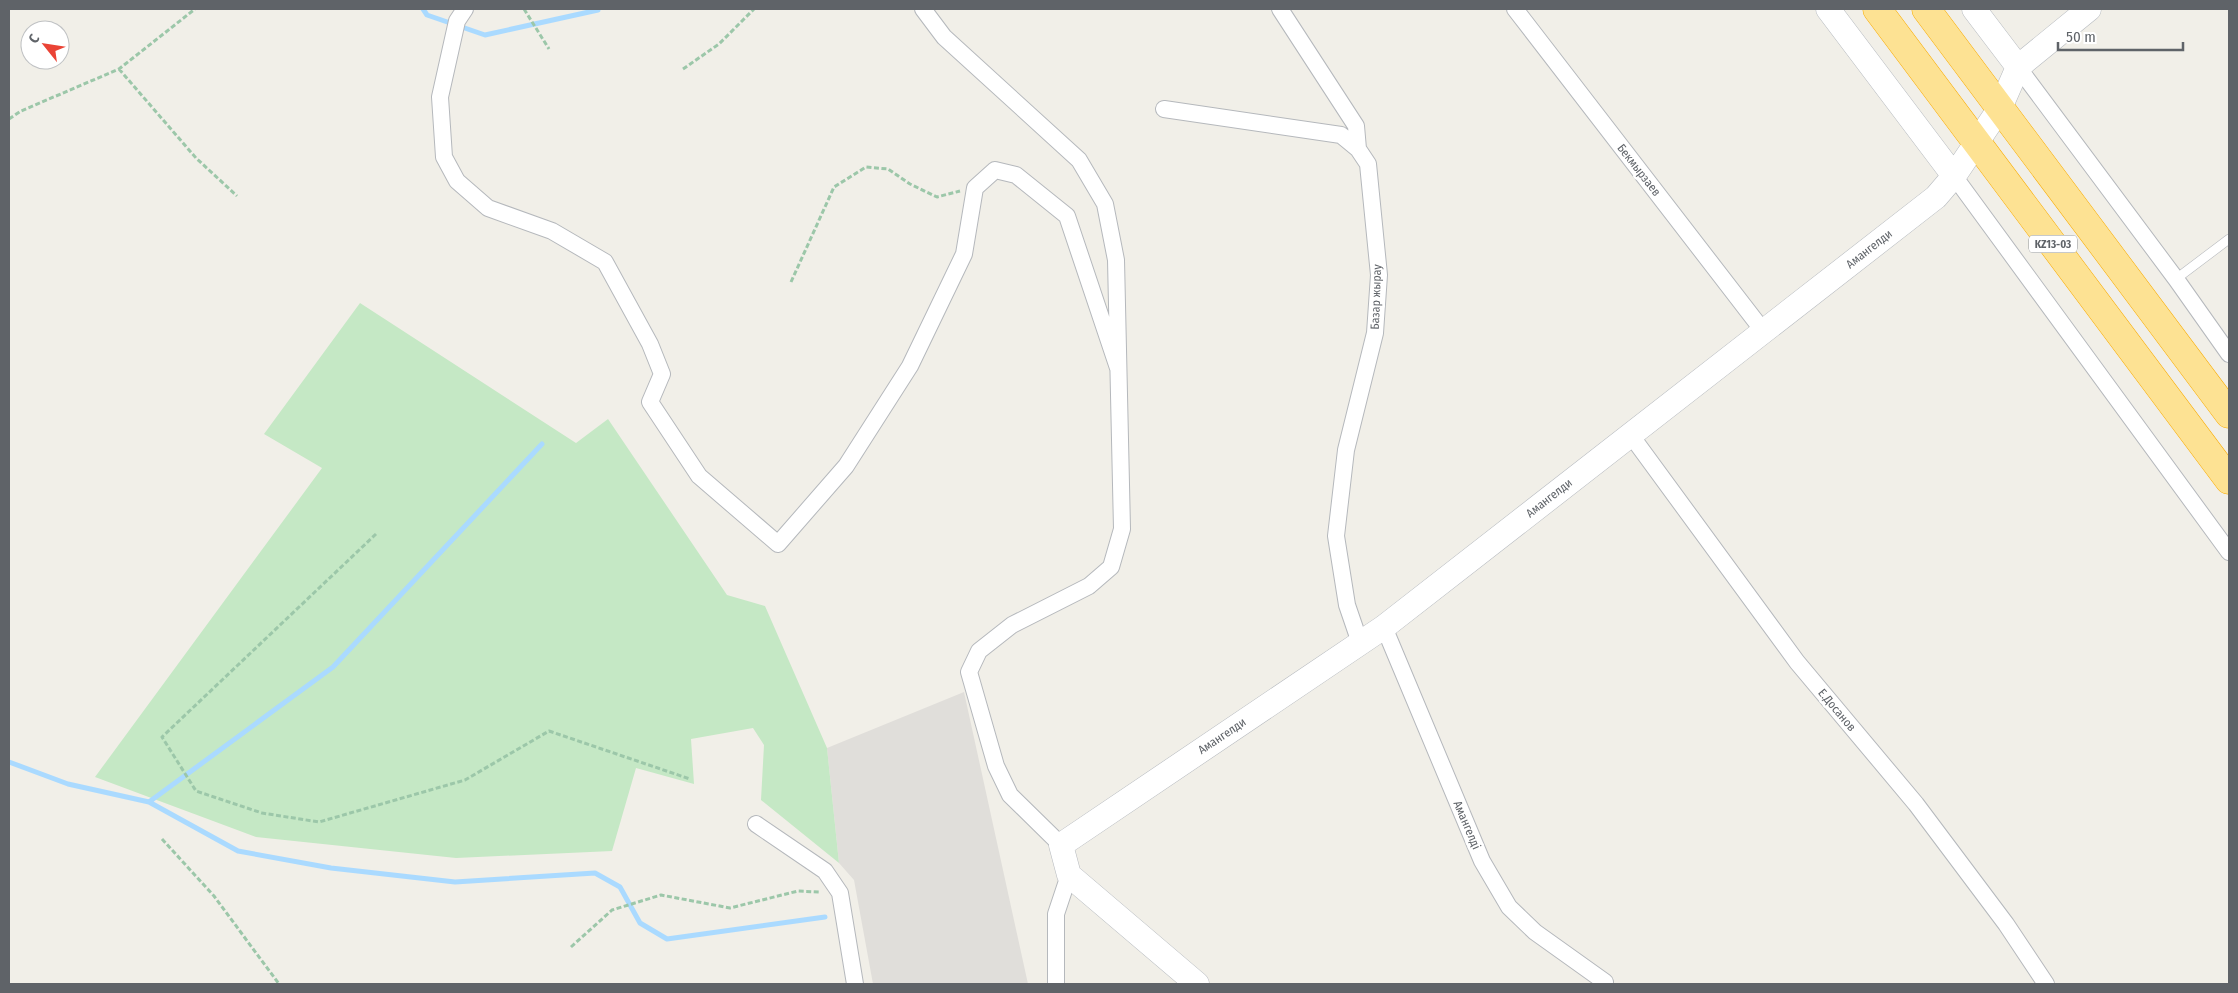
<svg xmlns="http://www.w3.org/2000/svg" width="2238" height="993" viewBox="0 0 2238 993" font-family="'Fira Sans Condensed',sans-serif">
  <rect width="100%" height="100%" fill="#f1efe8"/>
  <!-- industrial -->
  <path fill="#e0deda" d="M964,692L1028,984H873L854,880L839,863L827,748Z"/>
  <!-- green -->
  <path fill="#c5e8c5" d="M360,303L576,443L608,419L727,595L765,606L827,748L839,863L761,800L764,745L753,728L691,739L694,784L636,768L612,851L456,858L256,837L95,777L322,468L264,434Z"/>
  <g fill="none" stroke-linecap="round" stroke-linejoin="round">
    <!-- stream -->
    <path stroke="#aadaff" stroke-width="5" d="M423,9L427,15L485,35L598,10
      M9,762L68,784L149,802L238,851L331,868L455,882L595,873L620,887L640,923L667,939L825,917
      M149,802L333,667L542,444"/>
    <defs>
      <path id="lane" d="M2176,279L2229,239"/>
      <path id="street" d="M465,9L457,21L440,97L444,157L457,181L488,208L552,231L605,262L650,344L662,374L650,402L699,476L778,544L846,466L910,366L964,254L975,188L995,170L1016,175L1067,216L1118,368
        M923,9L944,37L1079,160L1105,204L1116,260L1122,529L1111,567L1089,586L1012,625L979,651L969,672L996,766L1010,795L1061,845
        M1280,9L1356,126L1358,149
        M1515,9L1764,332
        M2018,67L2176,279L2229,354
        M1164,109L1341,135L1358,149L1368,164L1379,275L1375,333L1346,450L1336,536L1347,605L1360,643
        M1954,176L2229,552
        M1630,434L1797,662L1916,804L2006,924L2046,984
        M1384,627L1482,861L1509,907L1535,932L1605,982
        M756,824L825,871L840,893L855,984
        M1056,984V914L1069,875"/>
      <path id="secondary" d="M1828,9L1954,176
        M1974,9L2018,67
        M1197,984L1069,875L1061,845L1384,627L1936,197L1954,176L2000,108L2018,67L2089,9"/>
      <path id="highway" d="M1877,9L2229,480
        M1926,9L2229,414"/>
    </defs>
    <!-- lane casing -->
    <use href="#lane" stroke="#b5b8bc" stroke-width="10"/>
    <!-- street casing -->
    <use href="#street" stroke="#b5b8bc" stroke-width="18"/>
    <!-- secondary casing -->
    <use href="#secondary" stroke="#b6babf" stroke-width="25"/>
    <!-- highway casing -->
    <use href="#highway" stroke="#f9ab00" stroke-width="29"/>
    <!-- path -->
    <path stroke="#9cc7a9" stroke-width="3" stroke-dasharray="5 2.5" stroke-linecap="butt" d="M524,9L549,49
      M119,69L196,158L237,196
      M683,69L719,44L754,9
      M9,119L21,111L119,69L195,9
      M791,282L834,187L866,167L888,169L910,184L937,197L960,191
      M376,534L162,737L196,791L262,813L319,822L465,780L549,731L690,779
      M162,839L214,896L279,984
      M571,947L612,910L661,895L730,908L798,891L819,892"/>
    <!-- lane -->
    <use href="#lane" stroke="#fff" stroke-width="9"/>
    <!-- street -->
    <use href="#street" stroke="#fff" stroke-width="16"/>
    <!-- secondary -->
    <use href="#secondary" stroke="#fff" stroke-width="24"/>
    <!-- highway -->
    <use href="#highway" stroke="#fde293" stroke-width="28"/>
  </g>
  <g text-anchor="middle" stroke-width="5" stroke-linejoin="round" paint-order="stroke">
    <!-- shield labels -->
    <rect fill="#fff" stroke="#8f9295" stroke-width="1" x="2029" y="235.5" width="48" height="17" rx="4"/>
    <g font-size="11" font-weight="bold" fill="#5f6368">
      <text x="2053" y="248">KZ13-03</text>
    </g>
    <!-- street labels -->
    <g font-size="12" fill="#5f6368" stroke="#fff">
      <text transform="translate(1639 170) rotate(52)" y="4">Бекмырзаев</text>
      <text transform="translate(1869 249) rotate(-38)" y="4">Амангелди</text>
      <text transform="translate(1376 297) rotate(-88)" y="4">Базар жырау</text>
      <text transform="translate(1549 498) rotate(-38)" y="4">Амангелди</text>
      <text transform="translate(1837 710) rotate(50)" y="4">Е.Досанов</text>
      <text transform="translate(1222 736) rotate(-34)" y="4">Амангелди</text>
      <text transform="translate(1467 825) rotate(67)" y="4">Амангелді</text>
    </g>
  </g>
  <!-- border -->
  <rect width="2238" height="993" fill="none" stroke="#5f6368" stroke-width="20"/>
  <!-- north arrow -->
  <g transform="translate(45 45) rotate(300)"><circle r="24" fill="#ffffff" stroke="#bfc1c3"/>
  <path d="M0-4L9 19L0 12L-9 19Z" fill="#ea4335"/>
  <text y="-8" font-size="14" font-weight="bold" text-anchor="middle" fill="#5f6368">С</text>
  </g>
  <!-- scale -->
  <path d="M2058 42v8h125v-8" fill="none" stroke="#5f6368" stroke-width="2.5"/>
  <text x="2066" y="42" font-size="15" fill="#5f6368" stroke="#ffffff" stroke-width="4" paint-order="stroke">50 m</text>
</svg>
